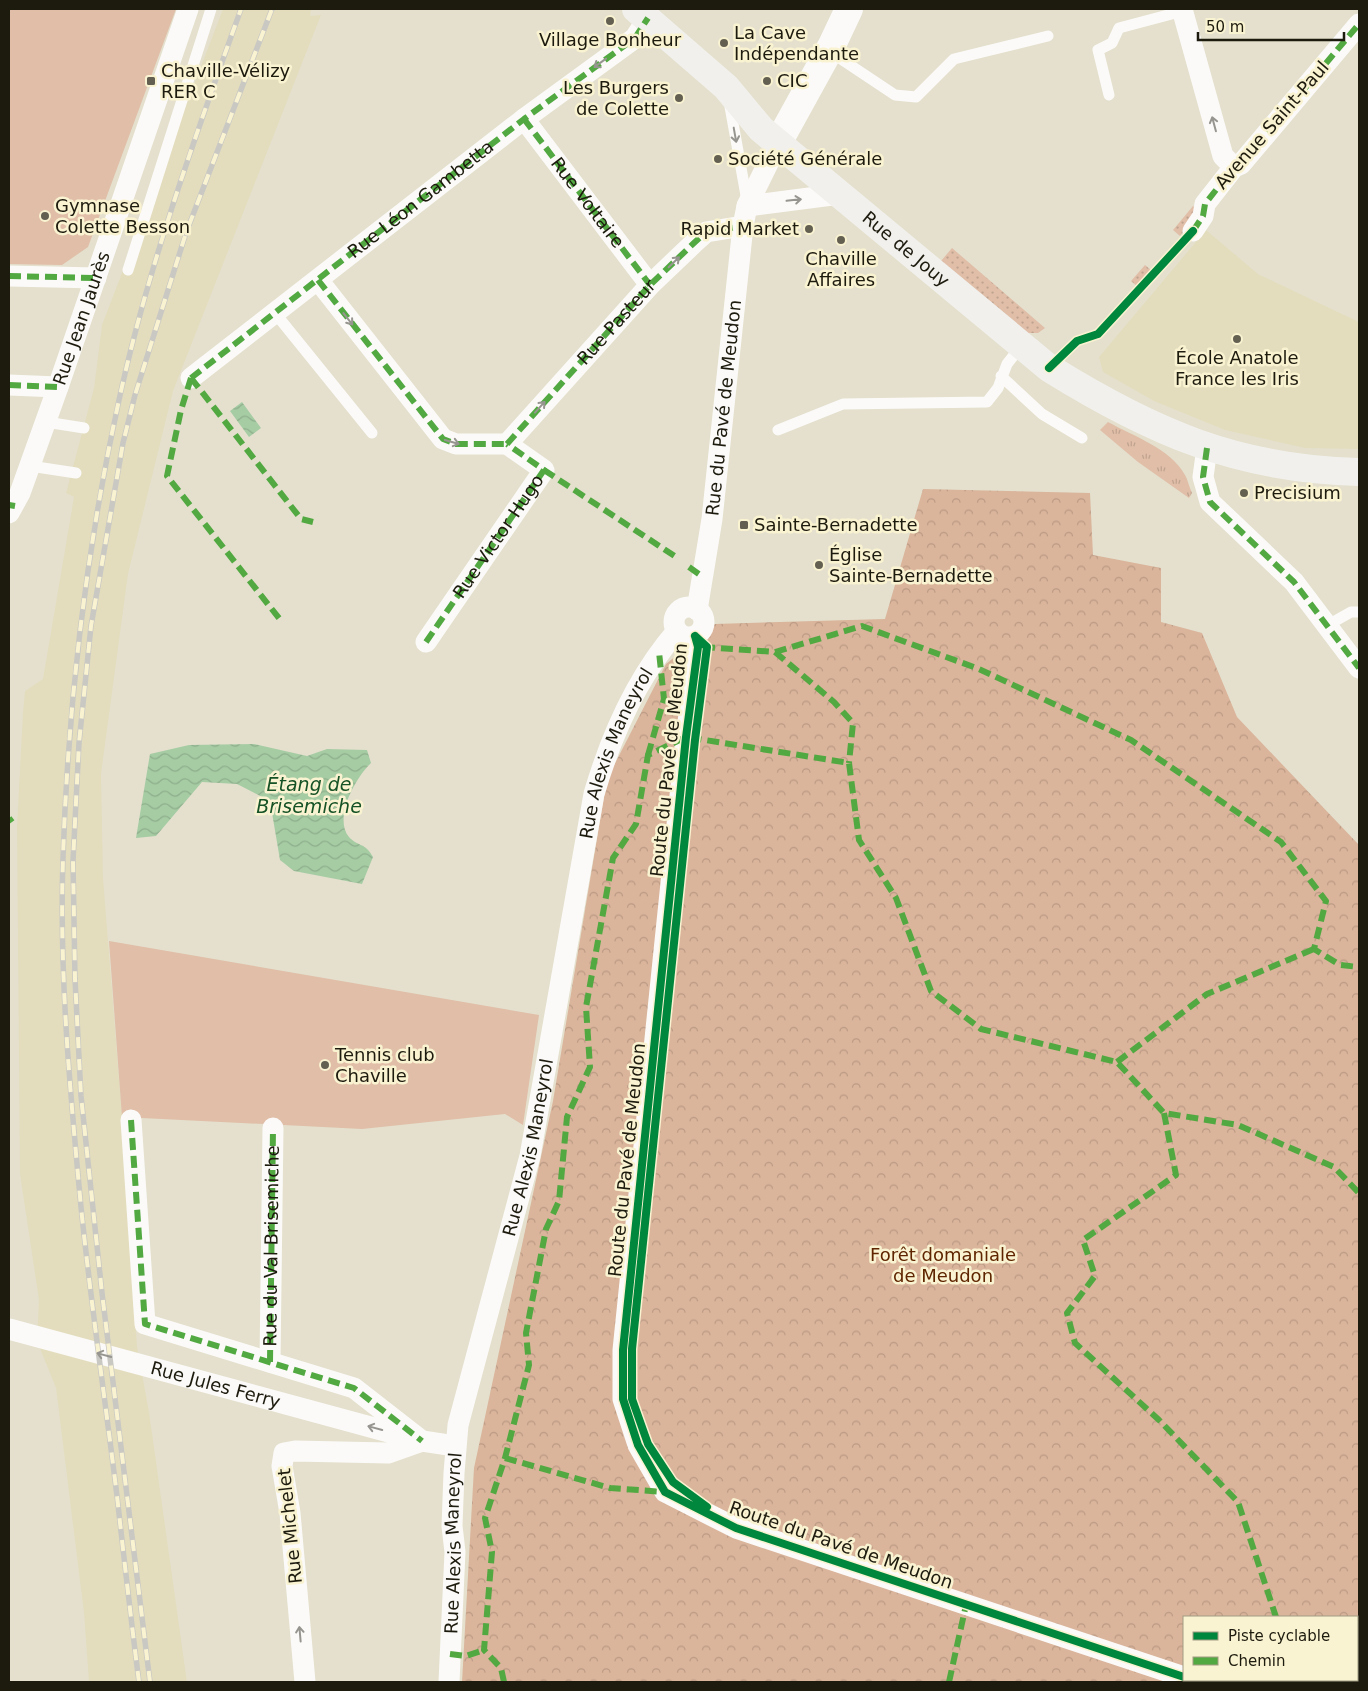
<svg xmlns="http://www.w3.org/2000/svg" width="1368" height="1691" viewBox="0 0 1368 1691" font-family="'DejaVu Sans',sans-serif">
  <defs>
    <pattern id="grass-dots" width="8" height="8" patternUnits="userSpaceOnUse" patternTransform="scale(1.25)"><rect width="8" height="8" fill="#e0bea8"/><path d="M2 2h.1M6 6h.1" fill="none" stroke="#c0a38f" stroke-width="1.8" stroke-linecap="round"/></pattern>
    <pattern id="forest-crowns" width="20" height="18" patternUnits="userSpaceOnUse" patternTransform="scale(1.25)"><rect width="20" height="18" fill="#dab49b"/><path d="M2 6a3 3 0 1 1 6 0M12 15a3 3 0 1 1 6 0" fill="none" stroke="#bb9a84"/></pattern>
    <pattern id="park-tufts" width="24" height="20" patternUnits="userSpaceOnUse" patternTransform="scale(1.25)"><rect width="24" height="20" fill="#e0bea8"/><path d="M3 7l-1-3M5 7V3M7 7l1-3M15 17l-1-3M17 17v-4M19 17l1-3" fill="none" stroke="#c0a38f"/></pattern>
    <pattern id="water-waves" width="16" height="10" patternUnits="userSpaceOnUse" patternTransform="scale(1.25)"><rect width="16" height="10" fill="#a6cca4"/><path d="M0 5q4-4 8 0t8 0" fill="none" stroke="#8eaf8c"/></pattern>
  </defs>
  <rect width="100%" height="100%" fill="#e4e0cd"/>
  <!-- built -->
  <path fill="#e3ddbe" d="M223,9H311L310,16L321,15L173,391L128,574L101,774L103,878L122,1117L137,1347L149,1412L187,1682H89L84,1613L56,1388L37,1341L39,1300L20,1174L17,827L23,712L25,691L43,679L74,497L66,493L94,388L102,325Z
    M1206,230L1258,274L1359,322V449L1305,448L1225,430L1154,401L1103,372L1099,357Z"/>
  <!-- grass -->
  <path fill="url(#grass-dots)" d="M1193,206L1200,212L1180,236L1173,230Z
    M952,248L1045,328L1038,333H1028L941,261Z
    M1145,265L1152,271L1138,287L1131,281Z"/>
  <!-- forest -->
  <path fill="url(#forest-crowns)" fill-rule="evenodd" d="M923,489L1090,493L1093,555L1161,568V622L1202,633L1237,717L1359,845V1682H462L474,1468L553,1101L607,779L666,664L715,624L885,619ZM1184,1617H1357V1680H1184Z"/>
  <!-- park -->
  <path fill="url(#park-tufts)" d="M1108,422C1133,436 1170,448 1185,475C1188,480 1189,487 1192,493L1189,498L1138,462L1100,430Z"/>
  <!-- pitch -->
  <path fill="#e0bea8" d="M9,9H176L88,247L62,265L9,264Z
    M109,941L539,1015L523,1125L505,1114L362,1129L122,1117Z"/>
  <!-- water -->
  <path fill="url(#water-waves)" d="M242,402L261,428L249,437L230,411Z
    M254,744L307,756L327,749L367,750L371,763C356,777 333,818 349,837C358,847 365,842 373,857L362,884L294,871L280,860L270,801L237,784L202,782L156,836L136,838L150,754L189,745Z"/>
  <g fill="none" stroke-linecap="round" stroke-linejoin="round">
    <!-- service -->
    <path stroke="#fbfaf8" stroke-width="11" d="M829,51L895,95L916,97L954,59L1048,36
      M1109,95L1098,50L1112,43L1119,28L1183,11
      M729,101L747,201
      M128,270L211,9
      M275,313L372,433
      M1001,376L1042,414L1082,438
      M46,422L84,428
      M778,430L843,404L987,402L998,388L1007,364L1022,345
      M30,466L76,473
      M1328,625L1351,612H1359"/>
    <!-- minor -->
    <g stroke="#fbfaf8" stroke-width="21">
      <path d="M1182,9L1223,156L1234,167"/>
      <path d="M524,119L650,285"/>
      <path d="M747,206L840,194"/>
      <path d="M1193,231L1203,216L1205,204L1234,167L1241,164L1359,24"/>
      <path d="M9,276L96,278"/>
      <path d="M318,280L443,439L456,444H507"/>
      <path d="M191,378L524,119L635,38L648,18"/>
      <path d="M9,385L58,387"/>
      <path d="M507,444L650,285L695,242L706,232L743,226"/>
      <path d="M1207,448L1203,477L1210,502L1294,582L1359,668"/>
      <path id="s1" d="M9,513L20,493L58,387L188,9"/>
      <circle cx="689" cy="622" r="15"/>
      <path id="s2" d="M697,610L712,519L743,226L747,206L778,143"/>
      <path d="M695,636L698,647L686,737L623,1350V1399L638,1445L665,1492L736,1528L1184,1677"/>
      <path d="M426,642L544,470L507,444"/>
      <path d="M131,1120L145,1324L354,1388L422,1441"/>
      <path id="s3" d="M9,1329L422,1441L455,1446"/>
      <path d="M270,1362L273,1128"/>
      <path d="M305,1682L290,1513L282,1466L284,1453L295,1451L388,1453L422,1441"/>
      <path id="s4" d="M449,1682L455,1552L452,1526L454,1473L458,1425L530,1156L594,794C611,736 637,677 677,631"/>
    </g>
    <!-- tertiary -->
    <path stroke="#fbfaf8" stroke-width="28" d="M778,143L832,45L849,9"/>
    <!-- secondary -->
    <path stroke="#f1f0ec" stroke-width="28" id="s5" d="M636,9L726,87L761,129L1049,368C1152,432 1237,469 1359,472"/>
    <defs>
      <path id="rail" d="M139,1682C131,1620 124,1558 117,1496C105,1399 91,1304 81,1207C70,1091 59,974 63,858C68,704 86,550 119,400C148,267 195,137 241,9
        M150,1682L102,1293L81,1096L75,979L73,861L79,743L91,626L123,443L135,395L186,233L272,9"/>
    </defs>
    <!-- rail casing -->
    <use href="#rail" stroke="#c9c8c3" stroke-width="5.5"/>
    <!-- rail -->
    <use href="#rail" stroke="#faf3d1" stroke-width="4" stroke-dasharray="11" stroke-linecap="butt"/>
    <!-- quiet -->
    <g stroke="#52a941" stroke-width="6" stroke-dasharray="12 6" stroke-linecap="butt">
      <path id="s6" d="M524,119L650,285"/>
      <path d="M1193,231L1203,216L1205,204L1234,167L1241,164L1359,24"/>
      <path d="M9,276L96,278"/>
      <path d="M318,280L443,439L456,444H507"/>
      <path id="s7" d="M191,378L524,119L635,38L648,18"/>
      <path d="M191,378L181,410L167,476L282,622"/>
      <path d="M191,378L301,519L313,522"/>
      <path d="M9,385L58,387"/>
      <path id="s8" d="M507,444L650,285L695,242L706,232L743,226"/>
      <path d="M1207,448L1203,477L1210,502L1294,582L1359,668"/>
      <path d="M544,470L676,557"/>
      <path d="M9,505L15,506"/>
      <path d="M689,567L703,577"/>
      <path id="s9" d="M426,642L544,470L507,444"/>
      <path d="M703,647L775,652L862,626L979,669L1131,740L1281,842L1326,901L1314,949L1340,965L1359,967"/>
      <path d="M775,652L834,702L853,723L849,763"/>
      <path d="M648,755L664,699L659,652"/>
      <path d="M9,818L12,822"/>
      <path d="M1117,1062L1207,994L1314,949"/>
      <path d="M1164,1113L1176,1175L1083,1240L1095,1276L1067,1313L1075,1343L1159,1420L1238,1502L1276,1617"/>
      <path d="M131,1120L145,1324L354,1388L422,1441"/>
      <path id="s10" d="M270,1362L273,1128"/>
      <path d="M505,1458L610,1488L665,1492"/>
      <path d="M450,1654L466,1656L484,1650"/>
      <path d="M1285,1680V1682"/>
      <path d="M504,1682L501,1668L484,1650L492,1552L485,1518L505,1458L529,1365L526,1333L546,1229L559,1201L567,1117L590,1067L586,1007L613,858L636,824L648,755L686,737L849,763L859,840L896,898L931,991L981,1029L1117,1062L1164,1113L1238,1125L1334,1167L1359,1193"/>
      <path d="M949,1682L966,1605"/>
    </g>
    <defs>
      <path id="cycleway" d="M1049,368L1077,341L1098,334L1193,231
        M695,636L698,647L686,737L623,1350V1399L638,1445L665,1492L736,1528L1184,1677
        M695,636L707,647L695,740L632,1349V1399L648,1444L673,1482L707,1507"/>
    </defs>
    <!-- cycleway casing -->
    <use href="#cycleway" stroke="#faf3d1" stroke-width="11"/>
    <!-- cycleway -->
    <use href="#cycleway" stroke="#00873e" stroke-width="8"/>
  </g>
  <!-- one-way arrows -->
  <defs><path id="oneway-shaft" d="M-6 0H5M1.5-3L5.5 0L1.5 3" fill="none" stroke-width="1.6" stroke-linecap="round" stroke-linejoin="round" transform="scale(1.25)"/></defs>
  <g stroke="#97958f">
    <use href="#oneway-shaft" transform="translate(600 63) rotate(144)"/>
    <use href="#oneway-shaft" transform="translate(1214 124) rotate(-105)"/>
    <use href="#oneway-shaft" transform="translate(735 135) rotate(80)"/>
    <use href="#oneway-shaft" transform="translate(794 200) rotate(-6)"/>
    <use href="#oneway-shaft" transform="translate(674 262) rotate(-44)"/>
    <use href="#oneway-shaft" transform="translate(348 319) rotate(52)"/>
    <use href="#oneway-shaft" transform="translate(540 407) rotate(-48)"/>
    <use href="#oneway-shaft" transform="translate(452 442) rotate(16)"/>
    <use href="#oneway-shaft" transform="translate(104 1355) rotate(-165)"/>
    <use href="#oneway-shaft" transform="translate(375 1428) rotate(-165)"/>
    <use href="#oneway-shaft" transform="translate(300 1634) rotate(-95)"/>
  </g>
  <!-- markers -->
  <g fill="#635f51" stroke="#faf3d1" stroke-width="2">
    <circle cx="610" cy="21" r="5"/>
    <circle cx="724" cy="43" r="5"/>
    <rect x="146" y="76" width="10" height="10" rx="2.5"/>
    <circle cx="767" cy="81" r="5"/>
    <circle cx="679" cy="98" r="5"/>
    <circle cx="718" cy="159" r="5"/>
    <circle cx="45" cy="216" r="5"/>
    <circle cx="809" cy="229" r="5"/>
    <circle cx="841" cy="240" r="5"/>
    <circle cx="1237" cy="339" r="5"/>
    <circle cx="1244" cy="493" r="5"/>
    <rect x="739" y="520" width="10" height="10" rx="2.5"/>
    <circle cx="819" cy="565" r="5"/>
    <circle cx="325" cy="1065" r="5"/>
  </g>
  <g text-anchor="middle" stroke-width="5" stroke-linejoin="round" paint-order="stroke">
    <!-- poi labels -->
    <g font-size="18" fill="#1d1a0e" stroke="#faf3d1" text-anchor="start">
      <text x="734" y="39">La Cave<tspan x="734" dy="21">Indépendante</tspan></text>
      <text x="610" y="46" text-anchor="middle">Village Bonheur</text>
      <text x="161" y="77">Chaville-Vélizy<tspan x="161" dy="21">RER C</tspan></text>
      <text x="777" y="87">CIC</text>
      <text x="669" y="94" text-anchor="end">Les Burgers<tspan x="669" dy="21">de Colette</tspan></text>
      <text x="728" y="165">Société Générale</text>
      <text x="55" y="212">Gymnase<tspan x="55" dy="21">Colette Besson</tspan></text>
      <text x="799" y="235" text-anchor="end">Rapid Market</text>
      <text x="841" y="265" text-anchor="middle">Chaville<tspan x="841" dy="21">Affaires</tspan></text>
      <text x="1237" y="364" text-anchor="middle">École Anatole<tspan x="1237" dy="21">France les Iris</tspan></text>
      <text x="1254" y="499">Precisium</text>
      <text x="754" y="531">Sainte-Bernadette</text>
      <text x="829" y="561">Église<tspan x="829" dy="21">Sainte-Bernadette</tspan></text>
      <text x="335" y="1061">Tennis club<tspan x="335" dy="21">Chaville</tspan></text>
    </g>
    <!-- street labels -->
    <g font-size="18" fill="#1d1a0e" stroke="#faf3d1">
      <text transform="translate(1272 125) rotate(-49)" y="6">Avenue Saint-Paul</text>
      <text dy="6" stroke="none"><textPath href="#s7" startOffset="291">Rue Léon Gambetta</textPath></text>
      <text dy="6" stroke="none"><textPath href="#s6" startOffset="105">Rue Voltaire</textPath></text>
      <text dy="6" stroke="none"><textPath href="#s5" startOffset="362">Rue de Jouy</textPath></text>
      <text dy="6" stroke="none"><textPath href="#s1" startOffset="208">Rue Jean Jaurès</textPath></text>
      <text dy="6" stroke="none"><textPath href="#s8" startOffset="164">Rue Pasteur</textPath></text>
      <text dy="6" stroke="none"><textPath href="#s2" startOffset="204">Rue du Pavé de Meudon</textPath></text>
      <text dy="6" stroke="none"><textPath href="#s9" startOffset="128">Rue Victor Hugo</textPath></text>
      <text dy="6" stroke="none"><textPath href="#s4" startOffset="949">Rue Alexis Maneyrol</textPath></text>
      <text transform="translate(669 760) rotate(-84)" y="6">Route du Pavé de Meudon</text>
      <text dy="6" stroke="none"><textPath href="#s4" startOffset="544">Rue Alexis Maneyrol</textPath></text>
      <text transform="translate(627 1160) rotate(-84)" y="6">Route du Pavé de Meudon</text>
      <text dy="6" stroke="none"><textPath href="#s10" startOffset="116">Rue du Val Brisemiche</textPath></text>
      <text dy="6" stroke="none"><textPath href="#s3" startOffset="214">Rue Jules Ferry</textPath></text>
      <text transform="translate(290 1526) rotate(-96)" y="6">Rue Michelet</text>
      <text dy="6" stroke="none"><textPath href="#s4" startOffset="139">Rue Alexis Maneyrol</textPath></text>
      <text transform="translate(841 1545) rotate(19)" y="6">Route du Pavé de Meudon</text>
    </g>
    <!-- park labels -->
    <g font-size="18" fill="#5f2501" stroke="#faf3d1">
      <text x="943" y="1261">Forêt domaniale<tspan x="943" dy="21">de Meudon</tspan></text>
    </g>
    <!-- water labels -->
    <g font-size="19" font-style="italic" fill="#155225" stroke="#faf3d1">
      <text x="309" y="791">Étang de<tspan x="309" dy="22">Brisemiche</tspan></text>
    </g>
  </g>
  <!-- border -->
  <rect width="1368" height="1691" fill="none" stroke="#1d1a0e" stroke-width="20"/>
  <!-- legend -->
  <rect x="1183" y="1616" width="175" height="65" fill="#faf3d1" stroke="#a29c83"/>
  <rect x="1193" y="1632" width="25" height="8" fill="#00873e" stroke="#a29c83"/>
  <text x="1228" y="1641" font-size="15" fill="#1d1a0e">Piste cyclable</text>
  <rect x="1193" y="1657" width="25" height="8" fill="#52a941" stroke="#a29c83"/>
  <text x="1228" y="1666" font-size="15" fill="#1d1a0e">Chemin</text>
  <!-- scale -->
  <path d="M1198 32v8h146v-8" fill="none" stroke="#1d1a0e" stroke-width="2.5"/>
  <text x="1206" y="32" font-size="15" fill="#1d1a0e" stroke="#faf3d1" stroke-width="4" paint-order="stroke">50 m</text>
</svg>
